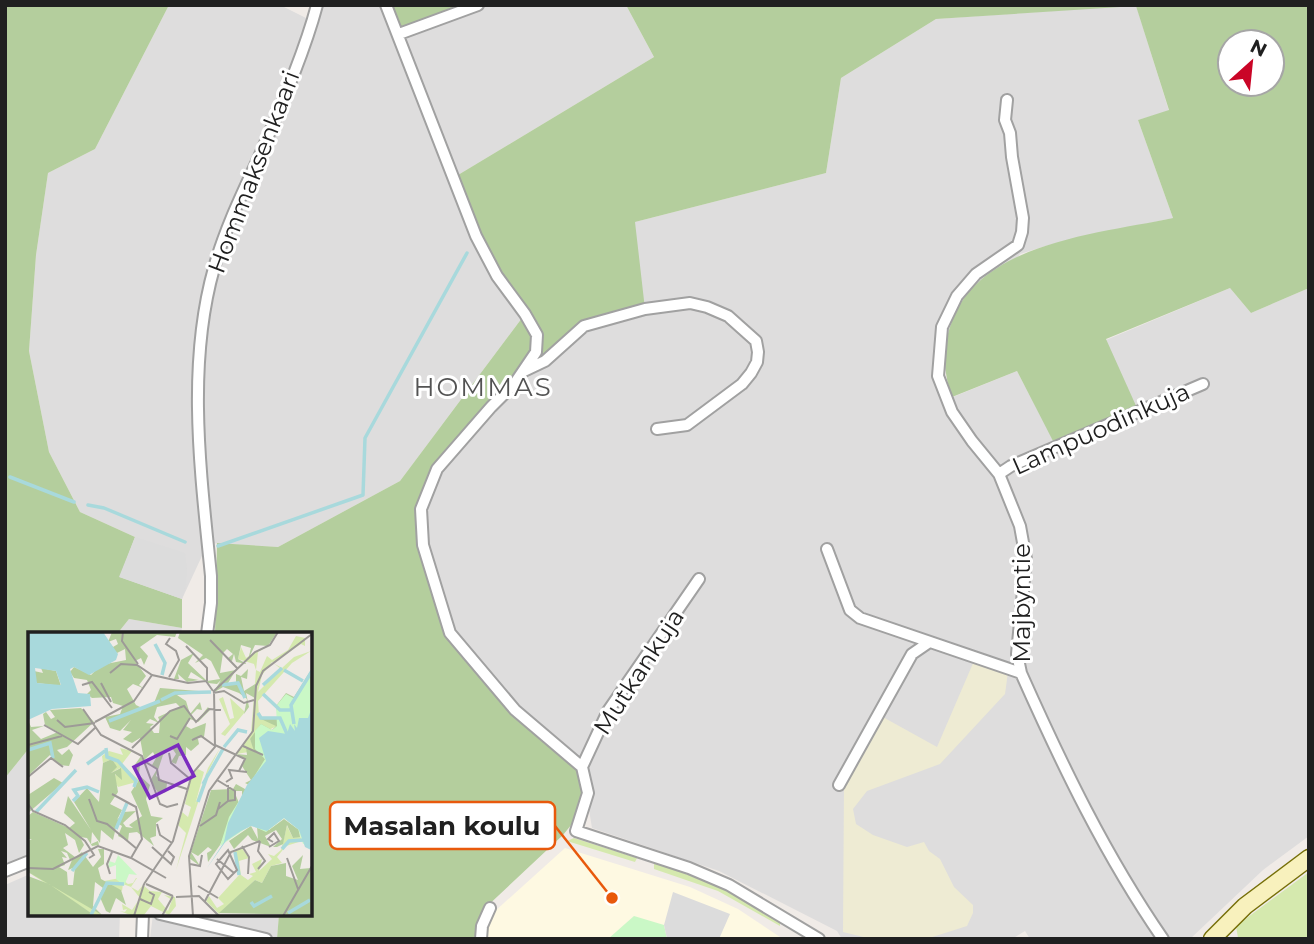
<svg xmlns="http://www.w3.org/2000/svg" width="1314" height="944" viewBox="0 0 1314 944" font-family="Montserrat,sans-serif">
  <rect width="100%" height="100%" fill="#f0ebe7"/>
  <!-- residential -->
  <path fill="#dedddd" d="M169,5H280L312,21L317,5H626L654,57L453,178L525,314L400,481L278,547L208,543L182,599L119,577L135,537L80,512L49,452L29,351L36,255L48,173L95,149Z
    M1136,5L1169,111L1138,120L1173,218L1049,245L1020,254L944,373L953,397L1017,371L1053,440L1106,340L1230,288L1251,313L1309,288V836L1263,870L1190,939H1030L1025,931L1012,939H842L837,931L719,871L592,828L582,767L515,710L450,633L423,545L421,509L437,469L635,222L826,173L841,78L936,19Z
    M129,619L182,628L181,634H117Z
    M30,747V856L18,862H5V778Z
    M30,874V914H120L119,939H5V885Z
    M153,914H279L277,939H150Z"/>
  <!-- education -->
  <path fill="#fef9e2" d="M565,848L690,887L738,909L783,939H488L487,933L494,912Z"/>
  <!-- farmland -->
  <path fill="#eeebd3" d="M974,661L1008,672L1005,694L940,764L867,791L853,809L856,824L873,835L907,847L924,842L929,851L940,859L954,887L973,905V913L967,926L926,939H872L843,932L844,784L881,716L937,747Z"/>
  <!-- grass -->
  <path fill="#d5e9ae" d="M574,838L637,858L635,862L567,841Z
    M654,863C699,877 739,895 780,920V926L718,891L654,869Z
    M1309,872V939L1238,938L1236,926Z"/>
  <!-- forest -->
  <path fill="#b4ce9d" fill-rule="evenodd" d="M5,5H169L95,149L48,173L36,255L29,351L49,452L80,512L135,537L120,577L182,599V628L129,619L117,634H30V747L5,778Z
    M387,5H473L399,34Z
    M626,5H1309V288L1251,313L1230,288L1106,339L1137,408L1053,441L1017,371L952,397C942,368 942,343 955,314C989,241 1103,233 1173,218L1138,120L1169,110L1136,6L936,19L841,78L826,173L635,222L645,309L584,326L525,371L437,469L421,509L423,545L450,633L515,710L582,767L588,793L580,814L563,835L483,910L474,939H277L279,914H310V634H215L217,543L278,547L400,481L525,314L497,276L453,178L654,57ZM1230,42H1272V84H1230Z"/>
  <!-- park -->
  <path fill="#caf8c6" d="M634,916L664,925L667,939H608Z"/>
  <!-- parking -->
  <path fill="#dcdcdc" d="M135,537L185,553L187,568L186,585L182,599L119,577Z
    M673,892L730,914L719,939H667L664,925Z"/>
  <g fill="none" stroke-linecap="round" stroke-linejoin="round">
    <!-- stream -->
    <path stroke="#a8d9dc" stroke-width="3.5" d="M10,477L74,502
      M88,505L104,508L185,542
      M218,546L363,495L365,438L467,253"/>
    <defs>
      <path id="street" d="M386,5L476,236L497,276L525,314L537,335L536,352L515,383L491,407L437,469L421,509L423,545L450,633L515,710L582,767L588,793L576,831L689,868L729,885L819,939
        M399,34L478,5
        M1007,100L1005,120L1010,133L1012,157L1023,218L1022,232L1018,245L976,274L957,296L942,327L938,376L952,412L972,441L999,474L1020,526L1026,559L1017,654L1021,673C1062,765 1105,855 1163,939
        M524,371L545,361L584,326L645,309L690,303L707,307L728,316L756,341L758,352L757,362L751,373L742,384L687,425L657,429
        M999,474L1011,466L1203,384
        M827,549L850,610L860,618L1021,673
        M207,634L211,603V576C201,475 186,367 214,268C225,228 243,192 260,155C280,108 304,54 317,5
        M582,767L608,711L699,579
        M839,785L912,654L928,643
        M5,871L30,861
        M160,914L266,939
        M142,939L143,914
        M481,939L482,926L490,908"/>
      <path id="secondary" d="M1212,939L1245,906L1309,858"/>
    </defs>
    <!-- street casing -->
    <use href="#street" stroke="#a1a1a1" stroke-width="14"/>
    <!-- secondary casing -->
    <use href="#secondary" stroke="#766f08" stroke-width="19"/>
    <!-- street -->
    <use href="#street" stroke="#fff" stroke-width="10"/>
    <!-- secondary -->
    <use href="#secondary" stroke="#f8f1bd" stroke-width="16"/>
  </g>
  <g text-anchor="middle" stroke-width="6" stroke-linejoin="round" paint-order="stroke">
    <!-- street labels -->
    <g font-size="24" fill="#202020" stroke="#fff">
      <text transform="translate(254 172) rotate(-69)" y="8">Hommaksenkaari</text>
      <text transform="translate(1101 429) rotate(-24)" y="8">Lampuodinkuja</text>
      <text transform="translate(1022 603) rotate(-90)" y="8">Majbyntie</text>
      <text transform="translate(639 672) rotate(-57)" y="8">Mutkankuja</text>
    </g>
    <!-- neighbourhood labels -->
    <g font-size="26" letter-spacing="2" fill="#535353" stroke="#fff">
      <text x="483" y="396">HOMMAS</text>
    </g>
  </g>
  <!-- overview -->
  <g transform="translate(28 632)">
    <rect width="284" height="284" fill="#f0ebe7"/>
    <path d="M268,4L277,6V14L273,12L245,31L254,36L266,25L283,19L264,31L230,69L231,84L249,94L222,107L227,119L208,122L223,101L228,38L226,32L210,27L213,15L218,26L224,22L241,14L230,20L228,38L232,40L239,24L244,28L260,18ZM244,30L253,37L230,60L234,43ZM195,65L202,87L206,86L202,66L217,80L197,104L193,102L202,92L191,67ZM92,116L104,119L94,132L112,149L90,155L85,147L92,136L83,141L87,132L84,127L75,131L74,124L81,119L95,123ZM192,116L180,140L148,238L158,201L150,193L154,180L160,185L163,175L157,172L163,145L170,137L176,140L167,173L180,136ZM259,194L265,206L272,204L274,209L258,214L249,225L254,231L243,234L234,251L227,248L191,282L178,269L181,264L189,276L196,272L190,266L211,243L207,219L213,215L221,226L211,229L213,243L220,248L225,244L221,242L228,240L224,232L234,227L231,239L244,227L240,222L246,224L253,218ZM0,240L32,255L74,283H66ZM92,246L100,252L105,251L108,246H109L103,255L110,259L115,253L122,259L134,260L130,267L140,279L144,268L136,263L147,265L148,274L141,283L123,274L116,283H102L92,279L97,280L99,277L95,278L94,272L104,278L112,266L103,255L95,252L94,259L76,249Z" fill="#d5e9ae" fill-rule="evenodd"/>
    <path d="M84,0H149L147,5L129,3L112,15L120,24L116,33L113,26L107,29L118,44L111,53L115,56L105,52L99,57L108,73L116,77L126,71L132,56L183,60L149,63L158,69L162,82L172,70L174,78L169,77L163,83L169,89L180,75L182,78L170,90L162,87L158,94L163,97L178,91L176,105L163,107H170L171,112L163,119L158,115V123L151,124L148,132L143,130L148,122L144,116L135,123L128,144L139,151L138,160L131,162L122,149L129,137L124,133L128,126L125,120L116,128L112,106L104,111L95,107L104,100L95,98L103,88L92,99L82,96L77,85L92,82L95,74L85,71L83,65L64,66L59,62L63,58L59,48L46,46L42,40L46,35L63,43L73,33L98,28L97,17L89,21L83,15L81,10L85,15L90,12L88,7L80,10ZM148,71L152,75L130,85L132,90L131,101H126L122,95L126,92L118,91L122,87L131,91L126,85L129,75ZM152,0H249L240,14L227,13L220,28L223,16L213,13L210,27L219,32L208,30L206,22L204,29L199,27L205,22L199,17L195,21L192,41L208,38L200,51H208V42L213,44L220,37L219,47L213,45L216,59L229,51L227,66L218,61L221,75L216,82L219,67L211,61L195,55L185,61L193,48L189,52L180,51L163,40L160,46L171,48L159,50L150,42L151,47H146L153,28L166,21L160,31L179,49L192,47L183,29L178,26L167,31L175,23L150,6ZM13,36L28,39L33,54L9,51L4,45L6,39L15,41ZM283,38L284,78L233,120L238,129L221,153L217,151L223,148L214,134L217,127L208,122L219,123L218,115L226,119L222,107L233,92L244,98L248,94L233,87L231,80L234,85H250L248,74L258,61L266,65ZM53,76L66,90L39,115L29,118L34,123L41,117L45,123L41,134L31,133L22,123L0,144V88L3,95L16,94L4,98L13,107L30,100L17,93L15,82L18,80L23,87L27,85L22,78ZM113,124L116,130L112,131L111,143L122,153L118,167L123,184L135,186L128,191V204L122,206L126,214L109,200L101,201L100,209L90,204L94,194L89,191L85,208L73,198L72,211L64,200L63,212L70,209L71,213L64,214L59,206L52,205L56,213L51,221L47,208L37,201L40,213L35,216L47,225L42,228L39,221L33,219L39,226L34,225L37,233L31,235L39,240L40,253H45L47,235L40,238L44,228L54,220L65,235L73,225L70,217H76V232L70,236L73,247L93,258L98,273L88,266L82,281L78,279L71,263L75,256L67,250L65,274L74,283L0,240V209L4,207H0V184L5,180L41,196L47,191L36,181L40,164L63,198L46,170L59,156L71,170L75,131L84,127L89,135L83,141L93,136L94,148L87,142L90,160L82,172L94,178L89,188L96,180L108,179L95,191L98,195L105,196L101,193L114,184L103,160L111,148L106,134ZM26,146L35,151L0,181V163ZM208,152L217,157V163L214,167V159H206L211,171L192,213L180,230L179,221L184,218L180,215L170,224L163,220L172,234L161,226L183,158L205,157ZM256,187L271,198L272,205L265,206L259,193L255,212L249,215H245L254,207L248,198L237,204L243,215L224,208L220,203L206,217L201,209L223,194L230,207L229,195L241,198ZM275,223L272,237L283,236V283L191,281L227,248L234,251L243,234L258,231V244L270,248L264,234ZM0,244L21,252L66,283H0Z" fill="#b4ce9d" fill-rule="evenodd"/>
    <path d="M282,41L284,202L279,211L275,212L270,197L256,186L238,200L223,193L192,214L201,185L237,127L227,117V99L233,92L244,98L249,94L248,74L258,62L267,67ZM90,223L109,243L101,242L96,254L88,247V233L80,236L81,229L87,231Z" fill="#caf8c6"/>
    <path d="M0,0H75L90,22L88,28L61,43L46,35L42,37L50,61L62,62L63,74L24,77L0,88ZM7,36L28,39L33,53L9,51ZM283,78V218L277,215L271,198L256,186L239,199L223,194L213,199L198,209L179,236L196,210L200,191L219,153L238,129L231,106L240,99L259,102L262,92L267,99L266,92L269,96L271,86H280Z" fill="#a8d9dc" fill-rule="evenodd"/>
    <path fill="none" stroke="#a8d9dc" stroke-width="3.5" d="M127,12L137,31L134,43M256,38L275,49M194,53L210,51L217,66M235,53L254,36M235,62L252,78H263M133,68L147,61L183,60M230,81L233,86H252L259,102M81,89L132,69M266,92L263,73L284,39M196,115L210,98L219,100M78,116L79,125L90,129L108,149L106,155M0,118L22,111L25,126M59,132L77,119M175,152L195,117M45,169L50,164L46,158L59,155L71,160M170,170L180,142M8,180L48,138M88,197L99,171M254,217L261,209L276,208M207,220L211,243M44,239L59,221M223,270L226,274L244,264M260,281L282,268M63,283L79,251L96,252"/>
    <path fill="none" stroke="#9d9a97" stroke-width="2" d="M95,0L94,9L110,32M182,8L210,37M158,14L179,36V49M82,41L93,32L109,33L124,43L160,51L178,49L185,59M141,45L151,28L148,19L138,12L142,6M73,51L83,70M54,53L64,50L84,76M185,61L196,59L216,71L226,68M55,77L73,103L114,124L132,172L139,175L150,172M29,88L37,95L67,91M67,90L106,69L124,43M16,93L50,112L68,95M142,104L149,107L162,86M164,108L173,104L187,114M0,113L34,104M187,113L217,127L211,139M215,114L235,123M104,116L142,79L156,74L168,90L181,77L193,78M141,121L143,131L162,147M116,129L129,137L131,148L159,157M0,145L23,126L35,135M189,148L207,159V168L200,169M198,150L204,146L201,138L219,140M84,162L108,175L114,207L103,226M61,167L69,189L79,192L109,217M0,172L5,179L37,193L57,209L66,223L61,226M190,177L200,169V153M129,192L132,203L144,211M172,194L188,183L192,170M214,214L221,225L220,242M124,215L143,232L146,225L140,219M241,215L251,209L246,201L240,207L245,210M200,218L209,238L200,247L188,232ZM259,226L270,257M189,227L206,241M162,232L172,234L174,223M0,236L25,237L70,214L103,226L138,246M230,237L237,229L230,219L232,209M82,242L79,232L84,220M116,252L145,209L164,142L187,115L186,59L227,20L242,13L250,0M118,252L145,264M170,254L190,266M148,265L171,264L191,284M112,267L123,272L126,263L121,260M177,269L203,220L232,209M106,284L116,252M134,284L145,264M165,284L161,224L181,159L225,99L228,54L235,39L284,2M255,284L284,234"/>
    <path fill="#7b2cbf" fill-opacity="0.15" stroke="#7b2cbf" stroke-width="3.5" d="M150,113L166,144L122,166L106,135Z"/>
    <rect width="284" height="284" fill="none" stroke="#202020" stroke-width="3.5"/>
  </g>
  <!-- callouts -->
  <path fill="none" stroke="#e8590c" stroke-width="2.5" d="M612 898L555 826"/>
  <circle fill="#e8590c" stroke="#fff" stroke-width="2.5" cx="612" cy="898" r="7"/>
  <rect fill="#fff" stroke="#e8590c" stroke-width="2.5" x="330" y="802" width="225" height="47" rx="7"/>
  <g font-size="26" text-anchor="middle" font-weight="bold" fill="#202020">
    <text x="442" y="835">Masalan koulu</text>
  </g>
  <!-- border -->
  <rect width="1314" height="944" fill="none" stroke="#202020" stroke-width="14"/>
  <!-- north arrow -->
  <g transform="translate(1251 63) rotate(27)"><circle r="33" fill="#ffffff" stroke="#a6a6a6" stroke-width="2"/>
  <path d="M0-5L12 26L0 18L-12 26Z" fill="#ca0527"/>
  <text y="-10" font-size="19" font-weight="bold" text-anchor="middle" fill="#202020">N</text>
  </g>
</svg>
